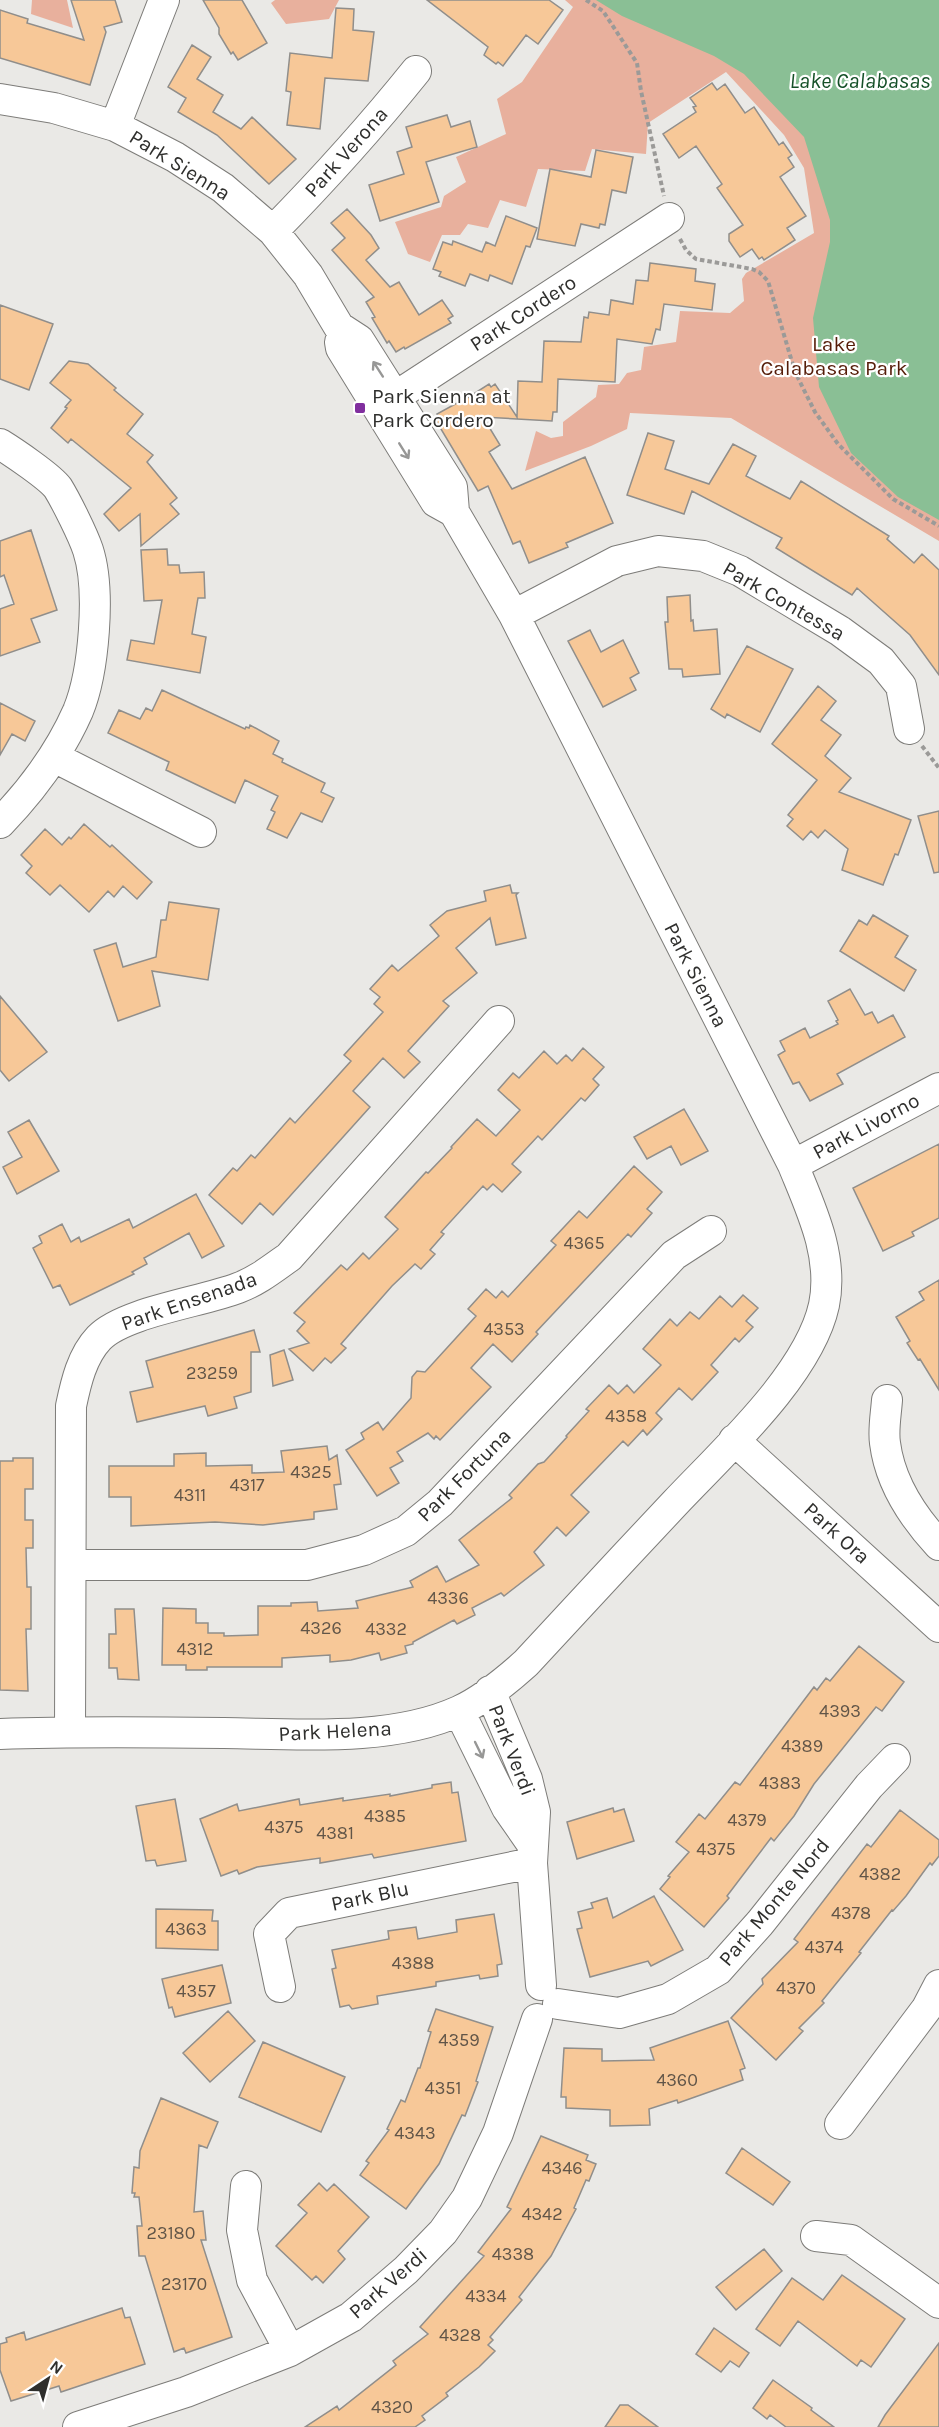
<svg xmlns="http://www.w3.org/2000/svg" width="939" height="2427" viewBox="0 0 939 2427" font-family="Karla,sans-serif">
  <rect width="100%" height="100%" fill="#eae9e6"/>
  <!-- green -->
  <path fill="#e8b09d" d="M32,0H67L73,28L31,14Z
    M275,0H339L329,19L286,24L271,3Z
    M565,0H939V541L731,418L630,413L627,429L591,446L525,471L536,431L551,438L563,436V422L596,397L598,385L619,384L627,373L641,370L644,347L676,342L680,311L730,313L744,301L742,279L746,273L814,233L804,168L784,135L726,72L648,123L646,154L592,149L585,171L538,169L526,207L500,200L488,228L468,224L460,235H442L430,262L408,254L395,222L441,207L444,196L466,182L456,157L506,134L497,99L522,82L573,7Z"/>
  <!-- water -->
  <path fill="#8abf95" d="M596,0H939V520L898,497L851,453L819,387L813,318L830,242V220L804,137L744,74L714,56L622,16Z"/>
  <!-- building -->
  <path fill="#f7c898" stroke="#908e8b" stroke-width="1.5" d="M71,0H115L122,22L104,27L106,32L90,85L0,58V10L28,19L27,23L84,40Z
    M203,0H242L267,43L238,60L233,52L231,54L219,34V28Z
    M427,0H549L563,10L538,44L526,35L503,66L498,62L496,64L484,55L488,47Z
    M336,8L354,9L353,30L374,32L368,81L325,78L320,129L287,125L291,92L286,91L290,53L332,58Z
    M192,45L211,57L197,79L223,95L213,112L241,129L252,117L296,159L269,184L217,135L178,112L186,98L168,87Z
    M712,83L717,90L725,84L745,113L754,107L779,145L783,142L792,155L788,158L794,167L780,177L806,216L787,228L795,240L764,260L762,257L759,259L752,249L740,257L729,241V234L743,225L717,188L722,184L696,146L679,158L663,134L696,112L693,107L696,106L690,98Z
    M447,115L451,127L470,121L477,147L426,162L439,202L380,221L369,185L404,174L397,152L412,147L406,127Z
    M596,150L633,157L626,193L612,190L605,225L600,224L599,228L581,224L575,246L537,239L550,169L591,177Z
    M347,209L371,235L379,248L366,260L390,287L399,282L419,315L442,300L453,316L448,319L451,323L405,349L404,347L396,352L389,341L387,343L372,318L375,317L366,302L374,297L332,250L345,238L331,223Z
    M506,216L537,228L530,247L526,246L512,284L490,275L488,281L470,274L465,286L439,276L441,272L433,269L443,242L452,245L453,241L482,252L486,242L495,246Z
    M650,263L696,269L695,281L715,284L712,310L664,304L660,330L656,329L652,344L617,339L615,382L558,379L557,412H553L552,421L483,417L500,445L489,452L512,489L585,457L613,523L566,543L568,547L529,563L520,541L513,544L488,486L478,491L435,419L439,417L437,414L457,403L458,404L489,384L491,387L495,384L517,417L518,381L542,382L544,341L581,342L584,317L588,318L589,312L609,315L611,300L633,304L636,280L648,281Z
    M0,305L53,324L29,390L0,379Z
    M69,361L88,364L116,388L114,390L143,414L127,434L153,455L147,462L177,498L170,504L179,514L141,546L140,514L119,531L104,514L131,488L71,439L68,443L51,428L67,408L65,407L71,400L50,383Z
    M648,433L674,441L665,469L709,484L733,444L756,456L746,476L790,499L801,481L889,536L887,539L914,563L922,554L939,570V675L910,635L857,588L852,595L776,548L782,538L692,491L684,514L627,495Z
    M31,530L57,610L31,619L40,642L0,656V609L14,604L4,575L0,577V541Z
    M167,549L168,565H179L180,573L204,572L205,598H198L192,634L206,637L200,673L127,660L131,640L154,644L162,600L144,601L141,550Z
    M690,595L691,621L693,620L694,631L717,629L720,674L683,677L682,669H669L665,622H668L667,597Z
    M590,630L601,652L623,640L639,673L630,678L636,690L603,707L568,641Z
    M747,646L793,669L760,732L727,714L725,718L711,709Z
    M818,686L836,701L821,720L841,735L825,756L851,778L839,792L911,820L898,855L895,854L883,885L842,870L848,849L825,830L818,838L811,831L803,840L787,826L793,819L788,815L817,780L772,744Z
    M162,690L245,729L246,727L249,728L250,725L279,741L273,754L283,759L282,762L325,783L321,792L334,798L322,822L301,813L287,838L267,829L275,812L271,810L278,796L245,780L235,803L166,770L169,762L108,733L119,710L140,719L146,708L152,711Z
    M0,703L35,721L25,741L12,734L0,755Z
    M939,811V872L934,873L918,816Z
    M84,824L110,847L112,845L152,882L137,899L123,886L114,897L108,891L89,912L60,885L50,895L26,873L32,866L21,855L45,829L62,845L69,837L71,839Z
    M510,885L512,893H518L516,895L526,938L496,945L490,918L456,948L477,973L443,1001L449,1006L408,1051L420,1062L404,1078L383,1058L353,1091L370,1107L273,1215L260,1203L242,1224L209,1195L233,1168L237,1171L251,1155L255,1158L290,1118L295,1123L351,1061L344,1055L383,1012L374,1004L380,997L370,989L392,965L398,971L439,936L430,925L447,911L486,901L484,891Z
    M169,902L219,909L208,980L152,971L160,1006L118,1021L94,950L116,943L123,967L156,957L161,920H166Z
    M873,915L908,936L895,957L916,970L904,991L840,951L859,920L867,925Z
    M850,989L865,1015L872,1012L878,1023L893,1015L905,1037L837,1074L843,1084L810,1101L799,1082L793,1084L778,1055L785,1051L780,1041L805,1028L810,1038L838,1024L836,1021L838,1020L828,1001Z
    M0,996L47,1052L9,1081L0,1070Z
    M583,1048L604,1067L593,1079L599,1085L585,1101L581,1098L542,1140L538,1136L512,1164L521,1172L502,1192L493,1184L487,1190L483,1186L441,1232L444,1234L430,1250L435,1254L421,1269L415,1264L392,1286L341,1344L346,1348L331,1363L325,1358L313,1371L289,1349L309,1343L297,1331L305,1322L294,1313L341,1265L347,1270L363,1253L369,1259L398,1229L385,1217L426,1172L428,1173L452,1148L451,1147L477,1119L496,1136L520,1110L498,1090L513,1073L519,1078L544,1051L557,1064L566,1055L572,1061Z
    M684,1109L708,1151L681,1165L671,1146L647,1159L634,1137Z
    M29,1120L59,1171L17,1194L3,1167L22,1157L8,1132Z
    M939,1144V1218L912,1232L914,1236L883,1251L853,1188Z
    M634,1166L662,1192L647,1209L652,1213L631,1237L628,1234L536,1332L538,1334L512,1362L493,1344L471,1368L491,1387L440,1440L436,1436L434,1439L428,1433L397,1452L403,1461L390,1468L399,1483L377,1496L346,1450L364,1439L361,1433L378,1422L383,1430L411,1398L412,1377L417,1371L425,1372L476,1316L468,1309L486,1289L496,1298L502,1291L508,1297L556,1245L551,1241L579,1211L587,1218Z
    M196,1194L224,1246L202,1258L189,1233L144,1258L147,1264L132,1272L134,1274L70,1305L60,1285L53,1288L33,1248L42,1243L39,1236L62,1224L71,1242L79,1237L81,1242L129,1219L133,1228Z
    M939,1280V1390L920,1359L918,1360L907,1343L910,1341L896,1317L924,1300L919,1292Z
    M743,1295L758,1308L746,1321L753,1327L739,1342L735,1338L711,1365L718,1372L692,1400L679,1388L656,1413L662,1419L647,1435L643,1430L628,1446L623,1441L571,1495L589,1512L566,1536L557,1527L534,1552L544,1565L504,1596L501,1593L472,1608L475,1615L457,1624L454,1620L413,1642V1644L405,1646L407,1653L381,1660L379,1653L351,1660L330,1662V1655L282,1658V1667H207V1670H186V1665H162L163,1608L196,1609V1623H208V1633H224V1636L258,1635V1606H291V1603L317,1602L318,1611L358,1608L356,1601L413,1587L410,1581L437,1566L446,1582L479,1565L459,1540L512,1498L509,1495L538,1464L544,1462L567,1437L566,1436L589,1411L586,1409L609,1385L618,1394L627,1385L634,1393L661,1365L643,1349L670,1319L677,1326L690,1312L699,1319L720,1296L732,1307Z
    M254,1330L260,1352H251V1392L234,1397L237,1408L208,1416L205,1406L137,1422L130,1392L153,1387L146,1361Z
    M284,1350L293,1380L273,1386L270,1355Z
    M327,1446L329,1460L337,1455L341,1484L334,1485L337,1509L314,1512V1519L263,1525L215,1522L131,1526V1497H109V1466H174V1454L206,1453V1466L252,1465V1473L284,1472L281,1451Z
    M13,1458H33V1489H25V1520H33V1548H26L27,1587H31V1629H26L28,1691L0,1690V1461H13Z
    M115,1609H134L139,1680L118,1679L117,1668H109V1634H116Z
    M859,1646L904,1682L882,1711L876,1707L814,1784L794,1816L774,1841L771,1838L727,1896L729,1898L704,1927L660,1889L670,1877L668,1876L689,1852L676,1842L699,1814L705,1819L735,1782L740,1785L814,1687L817,1690L826,1678L830,1681Z
    M451,1782L452,1793L458,1792L466,1841L374,1858L372,1854L320,1863V1858L257,1867L239,1874L237,1870L221,1876L200,1819L237,1804L239,1811L299,1799L300,1805L343,1798V1801L390,1794V1796L432,1788V1785Z
    M175,1799L186,1861L157,1866L155,1860L146,1861L136,1806Z
    M613,1808L614,1812L624,1809L634,1841L577,1859L567,1822Z
    M900,1810L939,1840V1856L932,1865L930,1863L906,1896L893,1911L892,1910L859,1952L861,1953L822,2001L824,2003L799,2028L803,2031L776,2060L731,2018L763,1984L762,1979L798,1942L794,1939L867,1844L871,1847Z
    M654,1896L683,1950L651,1966L648,1961L590,1977L577,1929L582,1928L578,1912L593,1908L591,1903L607,1898L613,1918Z
    M156,1909L213,1910L212,1921H218V1950L156,1948Z
    M494,1914L502,1964L497,1965L498,1976L480,1979L479,1975L436,1982V1986L377,1996L378,2004L352,2009L349,2005L340,2007L332,1969L336,1968L332,1950L389,1939L388,1931L416,1927L418,1939L457,1932L456,1920Z
    M222,1965L231,2003L175,2017L172,2007L169,2008L162,1979Z
    M436,2009L493,2027L476,2081L478,2082L465,2116L462,2115L439,2164L406,2209L360,2175L369,2163L366,2161L389,2130L387,2129L401,2100L405,2102L418,2068H420L431,2032L428,2031Z
    M228,2011L255,2041L210,2082L183,2053Z
    M728,2021L745,2068L740,2070L743,2080L678,2103L677,2100L649,2109L650,2125L610,2126V2110L566,2108V2097H561L564,2048L602,2049V2061L654,2060L650,2048Z
    M263,2042L345,2077L321,2132L239,2097Z
    M161,2098L218,2122L207,2148L199,2145L194,2212L203,2211L206,2240H201L232,2337L186,2353L184,2348L174,2352L145,2256H139L137,2226H142L139,2197H134L135,2193H132L134,2167L139,2168L140,2151Z
    M541,2136L588,2155L586,2160L596,2164L589,2181L586,2180L574,2208L576,2209L551,2256L519,2297L522,2300L490,2337L493,2340L488,2345L495,2351L479,2367L446,2393L448,2396L422,2416L425,2420L415,2427H305L337,2406L339,2410L396,2365L393,2361L428,2334L420,2327L484,2256L478,2252L511,2209L507,2207Z
    M742,2148L790,2182L773,2205L726,2173Z
    M319,2183L327,2191L334,2184L369,2217L338,2251L345,2259L323,2283L316,2276L312,2280L276,2246L307,2213L298,2205Z
    M764,2249L782,2271L736,2310L716,2287Z
    M842,2275L905,2319L871,2367L861,2360L857,2366L798,2321L780,2346L756,2329L792,2278L823,2300Z
    M122,2308L125,2318L130,2317L145,2364L61,2392L59,2386L11,2401L0,2370V2344L7,2342L6,2338L24,2332L26,2340Z
    M714,2328L749,2353L739,2367L730,2361L721,2372L696,2354Z
    M939,2343V2427H878L885,2415Z
    M773,2380L812,2408L811,2410L834,2427H786L770,2415L767,2419L753,2408Z
    M620,2405H628L658,2427H605Z"/>
  <g fill="none" stroke-linecap="round" stroke-linejoin="round">
    <defs>
      <path id="minor" d="M0,99L54,108L115,126L175,157L223,188L273,231L308,275L339,327L359,340L452,487L454,512L514,615L793,1165C811,1209 834,1256 824,1305C809,1374 724,1451 675,1503C625,1556 575,1610 526,1663C506,1681 483,1700 459,1711C391,1742 298,1734 224,1733C149,1732 75,1731 0,1734
        M115,126L164,0
        M273,231C323,180 371,127 416,71
        M340,342L341,348L436,502L454,512
        M378,408L669,218
        M0,444C13,452 50,477 58,488C66,501 83,535 88,550C101,590 94,672 78,711C59,754 32,790 0,823
        M514,615L617,561L658,551L703,556L740,571L840,631L881,661L901,686L909,729
        M54,757L201,832
        M793,1165L939,1088
        M887,1400C886,1414 883,1430 885,1443C890,1483 912,1516 939,1545
        M734,1440L939,1627
        M72,1565H307L364,1550L406,1531L440,1503L674,1255L711,1231
        M490,1691L527,1779L535,1812L532,1863L541,1985
        M459,1711L507,1808L532,1844
        M70,1732L71,1406C76,1382 82,1356 99,1338C124,1312 202,1302 238,1288C257,1281 272,1269 289,1257L499,1021
        M280,1987L269,1934L289,1913L532,1863
        M558,2004L619,2013L668,1999L718,1970L760,1923L869,1786L895,1759
        M840,2124L927,2008L939,1985
        M246,2186L242,2230L252,2280L290,2351
        M816,2236L851,2240L939,2303
        M78,2427L186,2392L290,2351L351,2317L406,2270L443,2232L467,2198L498,2133L537,2019"/>
    </defs>
    <!-- minor casing -->
    <use href="#minor" stroke="#7d7c79" stroke-width="32"/>
    <!-- path -->
    <path stroke="#9b9a98" stroke-width="4" stroke-dasharray="4.5 3" stroke-linecap="butt" d="M586,0L603,11L637,63L641,91L664,196
      M680,239L686,250L696,259L752,269L759,272L768,281L795,372L815,412L838,444L893,499L939,526
      M922,746L939,768"/>
    <!-- minor -->
    <use href="#minor" stroke="#fff" stroke-width="30"/>
  </g>
  <!-- one-way arrows -->
  <defs><path id="oneway-shaft" d="M-6 0H5M1.5-3L5.5 0L1.5 3" fill="none" stroke-width="1.6" stroke-linecap="round" stroke-linejoin="round" transform="scale(1.5)"/></defs>
  <g stroke="#979796">
    <use href="#oneway-shaft" transform="translate(378 369) rotate(-123)"/>
    <use href="#oneway-shaft" transform="translate(404 451) rotate(58)"/>
    <use href="#oneway-shaft" transform="translate(479 1750) rotate(64)"/>
  </g>
  <!-- markers -->
  <rect fill="#802e9e" stroke="#fff" stroke-width="2" x="354" y="402" width="12" height="12" rx="3"/>
  <g text-anchor="middle" stroke-width="4.5" stroke-linejoin="round" paint-order="stroke">
    <!-- number labels -->
    <g font-size="18" fill="#615548">
      <text x="584" y="1249">4365</text>
      <text x="504" y="1335">4353</text>
      <text x="212" y="1379">23259</text>
      <text x="626" y="1422">4358</text>
      <text x="311" y="1478">4325</text>
      <text x="247" y="1491">4317</text>
      <text x="190" y="1501">4311</text>
      <text x="448" y="1604">4336</text>
      <text x="321" y="1634">4326</text>
      <text x="386" y="1635">4332</text>
      <text x="195" y="1655">4312</text>
      <text x="840" y="1717">4393</text>
      <text x="802" y="1752">4389</text>
      <text x="780" y="1789">4383</text>
      <text x="385" y="1822">4385</text>
      <text x="747" y="1826">4379</text>
      <text x="284" y="1833">4375</text>
      <text x="335" y="1839">4381</text>
      <text x="716" y="1855">4375</text>
      <text x="880" y="1880">4382</text>
      <text x="851" y="1919">4378</text>
      <text x="186" y="1935">4363</text>
      <text x="824" y="1953">4374</text>
      <text x="413" y="1969">4388</text>
      <text x="796" y="1994">4370</text>
      <text x="196" y="1997">4357</text>
      <text x="459" y="2046">4359</text>
      <text x="677" y="2086">4360</text>
      <text x="443" y="2094">4351</text>
      <text x="415" y="2139">4343</text>
      <text x="562" y="2174">4346</text>
      <text x="542" y="2220">4342</text>
      <text x="171" y="2239">23180</text>
      <text x="513" y="2260">4338</text>
      <text x="184" y="2290">23170</text>
      <text x="486" y="2302">4334</text>
      <text x="460" y="2341">4328</text>
      <text x="392" y="2413">4320</text>
    </g>
    <!-- street labels -->
    <g font-size="21" fill="#2f2f2d" stroke="#fff">
      <text transform="translate(346 152) rotate(-48)" y="7">Park Verona</text>
      <text transform="translate(180 165) rotate(32)" y="7">Park Sienna</text>
      <text transform="translate(523 313) rotate(-33)" y="7">Park Cordero</text>
      <text transform="translate(784 601) rotate(30)" y="7">Park Contessa</text>
      <text transform="translate(696 975) rotate(63)" y="7">Park Sienna</text>
      <text transform="translate(866 1126) rotate(-28)" y="7">Park Livorno</text>
      <text transform="translate(189 1301) rotate(-19)" y="7">Park Ensenada</text>
      <text transform="translate(464 1475) rotate(-45)" y="7">Park Fortuna</text>
      <text transform="translate(837 1533) rotate(42)" y="7">Park Ora</text>
      <text transform="translate(335 1731) rotate(-3)" y="7">Park Helena</text>
      <text transform="translate(512 1750) rotate(69)" y="7">Park Verdi</text>
      <text transform="translate(370 1896) rotate(-12)" y="7">Park Blu</text>
      <text transform="translate(774 1902) rotate(-50)" y="7">Park Monte Nord</text>
      <text transform="translate(388 2283) rotate(-41)" y="7">Park Verdi</text>
    </g>
    <!-- park labels -->
    <g font-size="21" fill="#551c08" stroke="#fff">
      <text x="834" y="351">Lake<tspan x="834" dy="24">Calabasas Park</tspan></text>
    </g>
    <!-- poi labels -->
    <g font-size="21" fill="#2f2f2d" stroke="#fff" text-anchor="start">
      <text x="372" y="403">Park Sienna at<tspan x="372" dy="24">Park Cordero</tspan></text>
    </g>
    <!-- water labels -->
    <g font-size="22" font-style="italic" fill="#155028" stroke="#fff">
      <text x="860" y="88">Lake Calabasas</text>
    </g>
  </g>
  <!-- north arrow -->
  <g transform="translate(48 2379) rotate(36)" stroke="#ffffff" stroke-width="4.5" paint-order="stroke">
  <path d="M0-4.5L10 22L0 15L-10 22Z" fill="#2f2f2d"/>
  <text y="-9" font-size="16" font-weight="bold" text-anchor="middle" fill="#2f2f2d">N</text>
  </g>
</svg>
